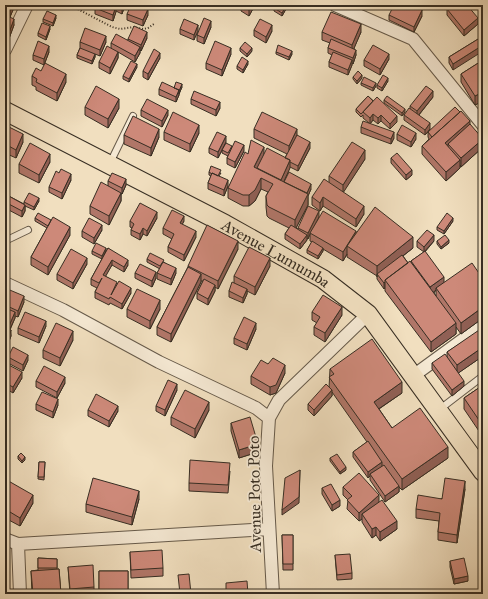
<svg xmlns="http://www.w3.org/2000/svg" width="488" height="599" viewBox="0 0 488 599" font-family="'IM FELL Great Primer',serif">
  <rect width="100%" height="100%" fill="#f1dfbf"/>
  <filter id="stains"><feTurbulence type="fractalNoise" baseFrequency=".005" numOctaves="4"/><feColorMatrix values="0 0 0 0 .2 0 0 0 0 .09 0 0 0 0 .02 0 0 0 .5 -.17"/></filter>
  <radialGradient id="worn" r=".72"><stop offset=".6" stop-color="#630" stop-opacity="0"/><stop offset="1" stop-color="#630" stop-opacity=".3"/></radialGradient>
  <g fill="none" stroke-linecap="round" stroke-linejoin="round">
    <defs>
      <path id="service" d="M110,163L133,116
        M5,241L28,230
        M440,409L483,376"/>
      <path id="minor" d="M335,5L413,39L483,125
        M5,50L27,5
        M5,283L63,310L159,362L256,408L269,418
        M413,376L483,325
        M5,539L18,544L269,529
        M18,544L20,594
        M273,594L266,466L269,418L279,400L368,314"/>
      <g id="primary">
        <path id="s1" d="M5,111L225,224L323,279L368,314L483,472"/>
      </g>
    </defs>
    <!-- service casing -->
    <use href="#service" stroke="#665a4a" stroke-width="8"/>
    <!-- minor casing -->
    <use href="#minor" stroke="#665a4a" stroke-width="14"/>
    <!-- primary casing -->
    <use href="#primary" stroke="#372e23" stroke-width="20"/>
    <!-- path -->
    <path stroke="#372e23" stroke-width="2" stroke-dasharray="1 2" stroke-linecap="butt" d="M70,5L112,27L120,29L134,27L143,29L148,28L154,24"/>
    <!-- service -->
    <use href="#service" stroke="#f6ead5" stroke-width="6"/>
    <!-- minor -->
    <use href="#minor" stroke="#f6ead5" stroke-width="12"/>
    <!-- primary -->
    <use href="#primary" stroke="#f1dfbf" stroke-width="18"/>
  </g>
  <!-- wall -->
  <path fill="#b07668" stroke="#372e23" fill-rule="evenodd" d="M5,5H15L10,17L14,25L7,44L5,43Z
    M96,5H125L122,14L116,11L113,21L95,14V8Z
    M241,5H255L249,16L241,11Z
    M265,5H273L271,8Z
    M433,5H443L441,9Z
    M274,8L286,9L282,16L274,11Z
    M447,9L478,24L464,36L447,15Z
    M127,14L148,15L143,26L127,20Z
    M389,15L422,16L414,32L389,20Z
    M56,18L53,26L43,22V19Z
    M198,25L194,40L180,34V29Z
    M211,27L204,44L197,41V35Z
    M50,29L46,40L38,36V33Z
    M254,30L272,31L266,43L254,36Z
    M322,32H361L354,48L356,55L353,64L352,63V65L348,75L329,67V62L332,55L328,53V48L330,43L322,40Z
    M483,36L453,70L449,63V57Z
    M147,38L141,51L140,50V53L135,62L118,52V58L110,74L99,68V62L111,49V43L128,40V39Z
    M80,42H106L100,56L95,54V57L92,64L77,58V55L80,48Z
    M240,48L252,51L247,57L240,51Z
    M49,52L44,65L33,60V55Z
    M276,52L292,54L289,60L276,54Z
    M231,54L222,76L206,69V63Z
    M160,58L148,80L143,77V71Z
    M389,59L380,75L364,66V60Z
    M483,60V112L479,105V103L475,105L461,82V74Z
    M248,64L243,73L237,69V66Z
    M137,67L129,82L123,79V76Z
    M32,76L66,82L57,101L36,90V87L32,85Z
    M353,77L362,78L357,84L353,79Z
    M388,81L382,91L377,88V85Z
    M361,83L376,86L373,91L361,85Z
    M182,87L179,94V95L176,102L159,95V89Z
    M368,96L397,122L390,129L381,121L378,124L373,120L370,124L394,138L391,144L361,133V127L369,123L363,118V115L361,117L356,112V109Z
    M433,97L419,115L430,129L428,131L470,125L483,147L461,167L460,165V168L446,181L422,154V146L429,139L428,137V132L425,135L404,120V115L410,109V106Z
    M191,99L220,108L216,116L191,104Z
    M384,100L405,112L402,116L384,103Z
    M85,107L119,108L108,128L85,115Z
    M141,110L168,115L162,127L141,116Z
    M5,125L23,142L16,158L5,153Z
    M254,129L297,135L310,148L298,171L290,167L284,182L311,189L308,196V205L296,228L298,229V228L319,217L315,224L356,233L413,248L403,256L408,263H411V261L424,252L417,247V241H434L425,252L444,283L483,279V318L461,334L456,327V334L431,352L385,291V288L384,289L377,279V276L347,257V254L343,261L323,249V251L318,259L307,253V250L312,242L310,241V234L308,239L307,238V240L300,249L285,239V234L289,228L269,218L267,216L266,207V196L268,192L261,189L255,201L249,206H243L228,198V188L248,154L264,155L285,158L287,154L254,138ZM436,290V296L434,293Z
    M164,132L199,133L190,152L164,140Z
    M397,134L416,139L411,147L397,140Z
    M124,135L159,137L151,156L124,144Z
    M226,142L218,158L209,153V148Z
    M232,147L244,151L235,168L227,164V158L228,156L222,153V150Z
    M391,158L412,175L406,180L391,163Z
    M365,159L343,192L364,214L356,227L323,206L320,211L312,205V197L329,183V176Z
    M50,162L39,183L19,173V164Z
    M209,172L221,173L219,176L228,186L224,196L208,189V183L211,176L209,175Z
    M71,180L62,199L49,192V187Z
    M108,181L126,185L122,194H121V201L109,225L90,214V206L108,186Z
    M5,194L24,204V202L39,201L34,210L25,206V211L22,217L5,208Z
    M35,218L70,235L48,275L31,265V257L47,228L35,221Z
    M157,218L147,236L143,234L140,240L131,235V230L132,228L130,227V221Z
    M184,221L182,224L196,237L184,261L168,252V247L172,239L163,234V228Z
    M453,221L444,234L437,230V227Z
    M102,230L94,244L82,237V231Z
    M437,241L449,243L441,249L437,244Z
    M108,248L128,265L124,272L112,265L105,276L131,293L122,309L110,303L109,305L95,298V292L97,288L91,285V279Z
    M238,249L218,289L215,287V291L208,305L197,299V293L203,281H201V282L171,342L157,335V327L188,267V266Z
    M92,251H106L102,259L92,254Z
    M147,259L164,262L176,273L171,285L157,279V273L160,269L147,262Z
    M87,264L73,289L57,280V274Z
    M270,266L255,295L247,291V294L243,303L229,297V291L234,283V276Z
    M135,273L156,278L152,287L135,278Z
    M5,288L24,302L18,317L15,316V318L10,330L11,336L7,347L9,354L28,360L23,371L8,363V358L5,363L22,378L13,393L5,388Z
    M127,309H160L150,329L127,317Z
    M312,312L342,315L325,342L314,335V327L317,323L312,320Z
    M46,326L39,343L18,334V328Z
    M256,329L247,350L234,344V338Z
    M483,329V356L458,373L464,386L452,396L432,369V363L447,358V352Z
    M73,340L60,366L43,358V350Z
    M268,364L285,373L276,393L270,395L251,384V376Z
    M330,369L402,393L379,409L392,428L448,458L402,490L399,487V492L385,502L370,480V476L368,478L353,457V452L367,442L332,392V396L314,416L308,410V404L329,388Z
    M36,381L65,383L57,398L36,387Z
    M483,385V437L464,409V398Z
    M177,390L165,416L156,411V406Z
    M36,404L58,405L53,418L36,410Z
    M88,410L118,411L109,427L88,416Z
    M209,410L195,438L171,425V417Z
    M231,423L258,452L239,458L231,431Z
    M18,456L25,460L22,463L18,459Z
    M330,458L346,470L340,474L330,461Z
    M39,462H45L44,480L38,479Z
    M230,471L228,493L189,491V483Z
    M5,479L33,503L20,526L5,518Z
    M343,487L379,502L397,529L380,541L376,535L372,538L362,522V519L359,521L347,509L348,500L343,495Z
    M322,488L340,506L332,511L322,494Z
    M465,489L457,543L438,540V532L439,521L416,518V509Z
    M139,499L132,525L86,512V504Z
    M282,535H293V570H283Z
    M130,552L163,568V576L131,578Z
    M335,555L352,573V579L337,580Z
    M38,558L57,559V569H59L61,594H32L31,571L38,570Z
    M450,561L468,581L454,584L450,567Z
    M68,567L94,587V594H70Z
    M99,571H128V594H99Z"/>
  <!-- shaded-wall -->
  <path fill="#906055" stroke="#372e23" d="M12,5H15L10,17V9Z
    M122,5H125L122,14Z
    M252,5H255L249,16V10Z
    M116,6V12L113,21V15Z
    M286,6V9L282,16V13Z
    M148,9V15L143,26V20Z
    M422,10V16L414,32V27Z
    M56,15V18L53,26V23Z
    M478,18V24L464,36V30Z
    M14,19V25L7,44V38Z
    M211,21V27L204,44V38Z
    M361,24V32L352,53V45Z
    M198,25V31L194,40V35Z
    M272,25V31L266,43V37Z
    M50,26V29L46,40V37Z
    M147,32V38L141,51V45Z
    M106,36V42L100,56V50Z
    M483,45V51L453,70V64Z
    M49,46V52L44,65V59Z
    M140,47V53L135,62V56Z
    M231,48V54L222,76V70Z
    M252,48V51L247,57V54Z
    M356,50V55L353,64V58Z
    M292,51V54L289,60V57Z
    M118,52V58L110,74V68Z
    M160,53V58L148,80V74Z
    M95,54V57L92,64V61Z
    M389,54V59L380,75V69Z
    M352,60V65L348,75V70Z
    M248,61V64L243,73V70Z
    M137,64V67L129,82V79Z
    M66,74V82L57,101V93Z
    M362,75V78L357,84V81Z
    M388,78V81L382,91V88Z
    M376,83V86L373,91V88Z
    M182,84V87L179,94V91Z
    M179,90V95L176,102V97Z
    M433,91V97L417,117V111Z
    M483,92V100L479,97V103L475,105V96Z
    M119,99V108L108,128V119Z
    M220,102V108L216,116V110Z
    M405,109V112L402,116V113Z
    M168,110V115L162,127V121Z
    M373,114V120L370,124V118Z
    M381,115V121L378,124V118Z
    M397,116V122L390,129V124Z
    M470,121V129L448,144V148L445,143Z
    M430,123V129L425,135V130Z
    M199,125V133L190,152V144Z
    M159,129V137L151,156V148Z
    M297,129V137L289,154V146Z
    M394,132V138L391,144V139Z
    M416,133V139L411,147V142Z
    M23,134V142L16,158V150Z
    M226,136V142L218,158V152Z
    M483,139V147L461,167V158Z
    M310,142V148L298,171V166Z
    M244,145V151L235,168V162Z
    M264,147V158L257,171L254,167Z
    M365,150V159L343,193V185Z
    M50,154V162L39,183V175Z
    M290,160V168L280,190V182Z
    M460,160V168L446,181V172Z
    M412,170V175L406,180V175Z
    M71,174V180L62,199V193Z
    M261,178V189L255,201L249,206V195Z
    M126,179V185L122,194V188Z
    M228,180V186L224,196V190Z
    M311,184V189L308,196V205L295,230V220Z
    M121,193V201L109,225V216Z
    M323,197V206L320,211V203Z
    M39,198V201L34,210V207Z
    M25,205V211L22,217V211Z
    M364,206V214L356,227V219Z
    M319,211V217L311,233H310V234L308,239V233Z
    M157,212V218L147,236V231Z
    M184,216V221L180,229V223Z
    M453,218V221L444,234V231Z
    M102,225V230L94,244V238Z
    M70,227V235L48,275V267Z
    M143,228V234L140,240V234Z
    M196,231V237L184,261V255Z
    M356,231V239L347,246V254L343,261V252Z
    M307,235V240L300,249V244Z
    M434,235V241L424,252V247Z
    M413,237V248L378,275L377,274V277V266Z
    M449,240V243L441,249V247Z
    M238,241V249L218,289V281Z
    M106,248V251L102,259V256Z
    M323,248V251L318,259V256Z
    M87,258V264L73,289V283Z
    M270,258V266L255,295V287Z
    M112,260V265L103,281V275Z
    M128,260V265L124,272V267Z
    M176,268V273L171,285V279Z
    M156,272V278L152,287V281Z
    M201,274V282L171,342V334Z
    M444,277V285L436,288V290L430,295V287Z
    M385,282V288L384,289V283Z
    M215,285V291L208,305V299Z
    M131,288V293L122,309V304Z
    M247,289V294L243,303V298Z
    M24,296V302L18,317V311Z
    M160,300V309L150,329V321Z
    M342,307V315L325,342V333Z
    M483,307V318L461,334V323Z
    M15,312V318L9,331V326Z
    M46,321V326L39,343V337Z
    M256,323V329L247,350V344Z
    M456,323V334L431,352V342Z
    M11,330V336L6,348V343Z
    M73,331V340L60,366V358Z
    M483,347V356L457,374V365Z
    M9,348V354L5,363V358Z
    M28,355V360L23,371V365Z
    M285,365V373L276,393L270,395V387Z
    M22,372V378L13,393V387Z
    M65,377V383L57,398V392Z
    M464,381V386L452,396V390Z
    M402,382V393L374,412V402Z
    M177,384V390L165,416V410Z
    M332,390V396L314,416V410Z
    M58,399V405L53,418V412Z
    M209,402V410L195,438V429Z
    M118,406V411L109,427V421Z
    M8,443V452L5,457V449Z
    M258,444V452L239,458V450Z
    M448,447V458L402,490V479Z
    M25,457V460L22,463V461Z
    M382,462V467L370,474V476L368,478V472Z
    M346,467V470L340,474V472Z
    M300,470L299,503L282,515V510Z
    M465,481V489L457,543V535Z
    M399,486V492L385,502V496Z
    M139,491V499L132,525V517Z
    M33,495V503L20,526V518Z
    M379,495V503L362,514V519L359,521V513Z
    M340,500V506L332,511V505Z
    M397,521V529L380,541V532Z
    M376,527V535L372,538V529Z
    M468,576V581L454,584V579Z"/>
  <!-- building -->
  <path fill="#cd8979" stroke="#372e23" d="M5,5H12L10,9L5,7Z
    M96,5H113L116,6L113,15L95,8Z
    M131,5H138L148,9L143,20L127,14Z
    M241,5H252L249,10Z
    M276,5H284L286,6L282,13L274,8Z
    M394,5H411L422,10L414,27L389,15Z
    M453,5H467L478,18L464,30L447,9Z
    M47,11L56,15L53,23L43,19Z
    M331,12L361,24L352,45L322,32Z
    M5,15L14,19L7,38L5,37Z
    M204,18L211,21L204,38L197,35Z
    M184,19L198,25L194,35L180,29Z
    M260,19L272,25L266,37L254,30Z
    M42,23L50,26L46,37L38,33Z
    M134,26L147,32L141,45L128,39Z
    M85,28L106,36L100,50L80,42Z
    M116,34L140,47L135,56L111,43Z
    M483,36V45L453,64L449,57Z
    M331,39L356,50L353,58L328,48Z
    M38,41L49,46L44,59L33,55Z
    M215,41L231,48L222,70L206,63Z
    M245,42L252,48L247,54L240,48Z
    M278,45L292,51L289,57L276,52Z
    M373,45L389,54L380,69L364,60Z
    M107,46L118,52L110,68L99,62Z
    M80,48L95,54L92,61L77,55Z
    M154,49L160,53L148,74L143,71Z
    M333,52L352,60L348,70L329,62Z
    M242,57L248,61L243,70L237,66Z
    M483,60V92L475,96L461,74Z
    M131,61L137,64L129,79L123,76Z
    M45,63L66,74L57,93L36,82L37,79L32,76L36,68L41,71Z
    M358,71L362,75L357,81L353,77Z
    M383,75L388,78L382,88L377,85Z
    M364,77L376,83L373,88L361,83Z
    M162,82L179,90L176,97L159,89Z
    M176,82L182,84L179,91H178L179,90L174,88Z
    M96,86L119,99L108,119L85,107Z
    M426,86L433,91L417,111L410,106Z
    M194,91L220,102L216,110L191,99Z
    M483,94V104L479,97Z
    M368,96L373,101L361,114L356,109Z
    M387,96L405,109L402,113L384,100Z
    M377,97L397,116L390,124L381,115L378,118L373,114L370,118L363,112Z
    M147,99L168,110L162,121L141,110Z
    M455,107L460,112L432,137L428,132Z
    M409,108L430,123L425,130L404,115Z
    M461,111L470,121L445,143L460,160L446,172L422,146Z
    M173,112L199,125L190,144L164,132Z
    M262,112L297,129L289,146L254,129Z
    M133,116L159,129L151,148L124,135Z
    M363,121L394,132L391,139L361,127Z
    M470,124L483,139L461,158L448,144Z
    M5,125L23,134L16,150L5,144Z
    M402,125L416,133L411,142L397,134Z
    M217,132L226,136L218,152L209,148Z
    M297,135L310,142L298,166L290,162V160L285,158Z
    M251,140L264,147L254,167L308,194L295,220L269,207L267,205L266,196L273,184L261,178L255,190L249,195H243L228,188L245,152L248,154Z
    M235,141L244,145L235,162L227,158Z
    M352,142L365,150L343,185L329,176Z
    M30,143L50,154L39,175L19,164Z
    M226,143L232,146L228,153L222,150Z
    M267,148L290,160L281,180L257,168Z
    M397,153L412,170L406,175L391,158Z
    M211,166L221,170L218,176L212,173V174L209,172Z
    M61,169L71,174L62,193L49,187L56,171L59,173Z
    M289,172L311,184L307,193L284,182Z
    M112,173L126,179L122,188L108,181Z
    M212,173L228,180L224,190L208,183Z
    M324,179L364,206L356,219L323,197L320,203L312,197Z
    M101,182L121,193L109,216L90,206Z
    M29,193L39,198L34,207L24,202Z
    M5,194L25,205L22,211L5,202Z
    M140,203L157,212L147,231L143,228L140,234L131,230L134,224L130,221Z
    M308,206L319,211L308,233L298,228Z
    M375,207L413,237L377,266L347,246Z
    M172,210L184,216L180,223L196,231L184,255L168,247L174,234L163,228Z
    M323,211L356,231L343,252L310,233Z
    M38,213L51,220L48,226L35,218Z
    M447,213L453,218L444,231L437,227Z
    M53,217L70,227L48,267L31,257Z
    M89,218L102,225L94,238L82,231Z
    M207,225L238,241L218,281L188,266Z
    M291,225L307,235L300,244L285,234Z
    M427,230L434,235L424,247L417,241Z
    M445,235L449,240L441,247L437,241Z
    M312,241L323,248L318,256L307,250Z
    M96,243L106,248L102,256L92,251Z
    M249,247L270,258L255,287L234,276Z
    M108,248L128,260L124,267L112,260L103,275L117,282L111,295L119,281L131,288L122,304L110,297L109,299L95,292L102,278L99,283L91,279Z
    M71,249L87,258L73,283L57,274Z
    M425,251L444,277L430,287L411,261Z
    M150,253L164,260L160,266L147,259Z
    M402,255L408,263L385,280V282L384,283L377,274Z
    M410,261L456,323L431,342L385,280Z
    M163,262L176,268L171,279L157,273Z
    M472,263L483,279V307L461,323L436,288Z
    M140,264L156,272L152,281L135,273Z
    M188,267L201,274L171,334L157,327Z
    M204,279L215,285L208,299L197,293Z
    M232,282L247,289L243,298L229,291Z
    M5,288L24,296L18,311L5,305Z
    M137,289L160,300L150,321L127,309Z
    M323,295L342,307L325,333L314,327L320,317L312,312Z
    M5,308L15,312L9,326L5,324Z
    M25,312L46,321L39,337L18,328Z
    M244,317L256,323L247,344L234,338Z
    M56,323L73,331L60,358L43,350Z
    M5,328L11,330L6,343L5,342Z
    M482,328L483,329V347L457,365L447,352Z
    M372,339L402,382L374,402L392,428L420,408L448,447L402,479L329,377L334,374L330,369Z
    M5,346L9,348L5,358Z
    M13,347L28,355L23,365L8,357Z
    M445,354L464,381L452,390L432,363Z
    M273,358L285,365L276,385L270,387L251,376L261,360L268,364Z
    M5,363L22,372L13,387L5,383Z
    M44,366L65,377L57,392L36,381Z
    M168,380L177,384L165,410L156,406Z
    M326,384L332,390L314,410L308,404Z
    M483,385V426L464,398Z
    M185,390L209,402L195,429L171,417Z
    M42,392L58,399L53,412L36,404Z
    M96,394L118,406L109,421L88,410Z
    M250,417L258,444L239,450L231,423Z
    M368,441L382,462L368,472L353,452Z
    M5,442L8,443L5,449Z
    M21,453L25,457L22,461L18,456Z
    M337,454L346,467L340,472L330,458Z
    M190,460L230,463L228,485L189,483Z
    M39,462H45L44,477H38Z
    M384,465L399,486L385,496L370,474Z
    M300,470L299,497L282,510L285,478Z
    M359,473L379,495L359,513L347,500L352,496L343,487Z
    M93,478L139,491L132,517L86,504Z
    M445,478L465,481L457,535L438,532L440,513L416,509L418,495L442,499Z
    M5,479L33,495L20,518L5,509Z
    M331,484L340,500L332,505L322,488Z
    M382,500L397,521L380,532L376,527L372,529L362,514Z
    M282,535H293V564H283Z
    M162,550L163,568L131,570L130,552Z
    M350,554L352,573L337,575L335,555Z
    M38,558L57,559V568H38Z
    M464,558L468,576L454,579L450,561Z
    M93,565L94,587L70,589L68,567Z
    M59,569L61,594H33L31,571Z
    M99,571H128V592L99,591Z
    M5,574H9V594H5Z
    M189,574L191,594H180L178,575Z
    M247,581L248,594H226V583Z"/>
  <g text-anchor="middle" stroke-width="3.5" stroke-linejoin="round" paint-order="stroke">
    <!-- street labels -->
    <g font-size="16" fill="#372e23" stroke="#f6ead5">
      <text dy="6" stroke="none"><textPath href="#s1" startOffset="306">Avenue Lumumba</textPath></text>
      <text transform="translate(254 494) rotate(-91)" y="6">Avenue Poto Poto</text>
    </g>
  </g>
  <!-- margin -->
  <rect width="488" height="599" fill="none" stroke="#f1dfbf" stroke-width="20"/>
  <rect x="6" y="6" width="476" height="587" fill="none" stroke="#372e23" stroke-width="2"/>
  <rect x="10" y="10" width="468" height="579" fill="none" stroke="#372e23"/>
  <rect width="100%" height="100%" filter="url(#stains)"/>
  <rect width="100%" height="100%" fill="url(#worn)"/>
</svg>
